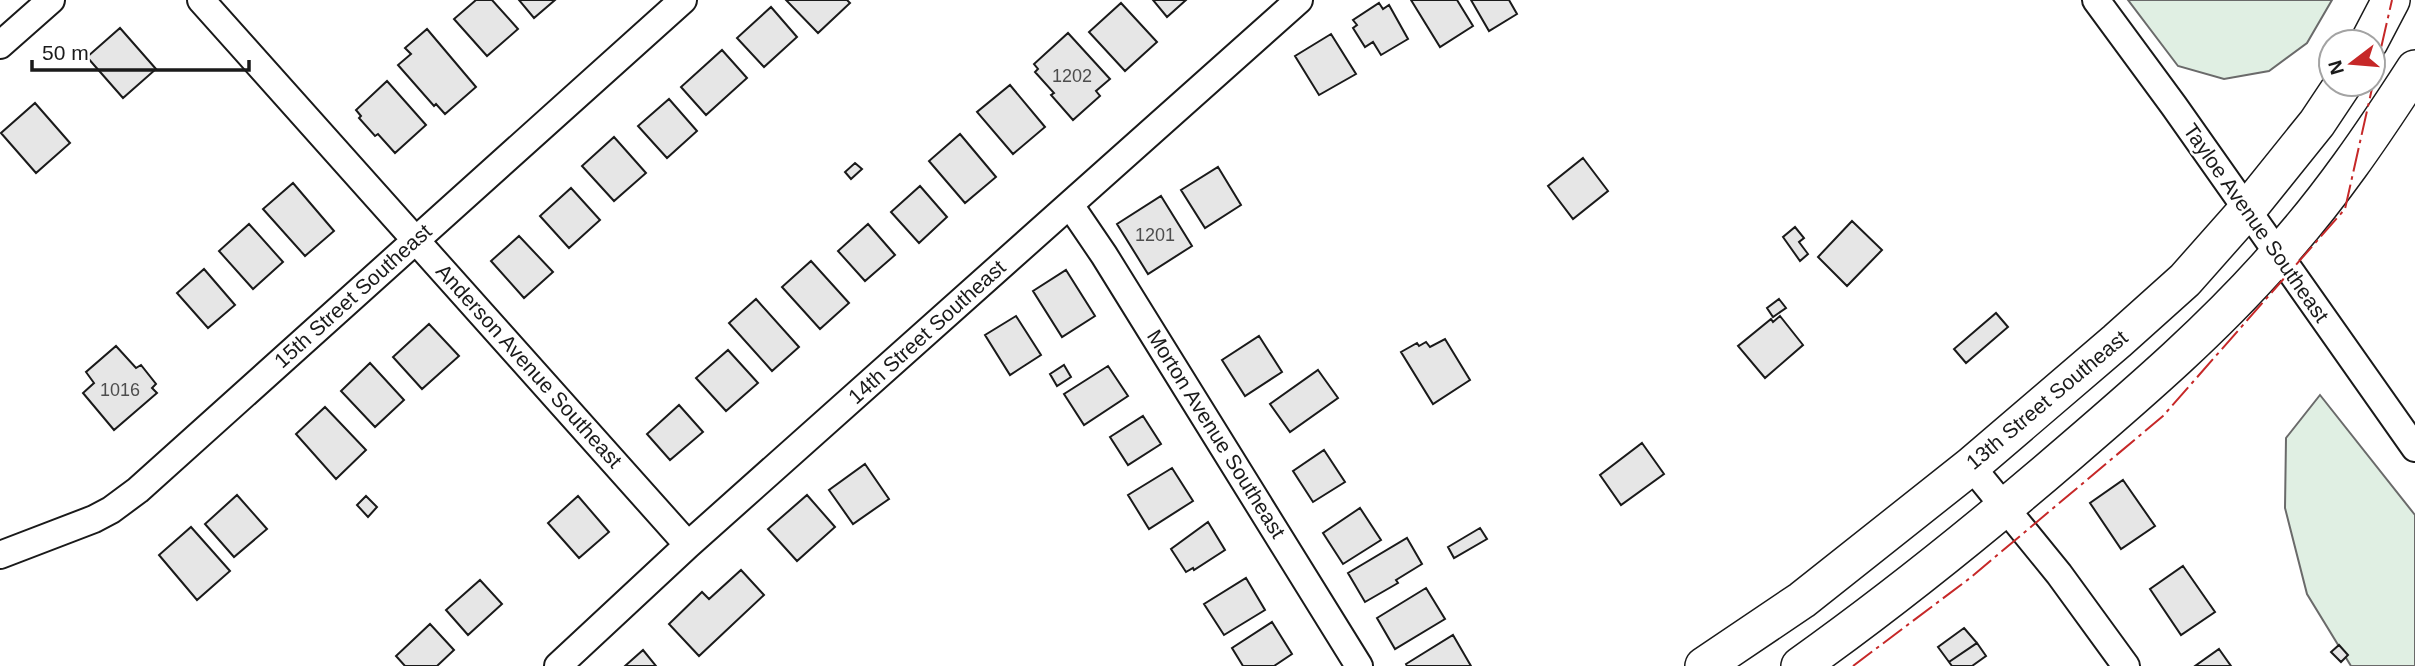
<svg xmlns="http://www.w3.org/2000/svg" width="2415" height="666" viewBox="0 0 2415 666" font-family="Arial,sans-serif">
  <rect width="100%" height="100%" fill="#fff"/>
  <!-- green -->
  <path fill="#e0efe3" stroke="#6a6a6a" stroke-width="2" d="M2128,0H2332L2307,43L2269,71L2224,79L2178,66Z
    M2320,395L2415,515V666H2351L2307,594L2285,508L2286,438Z"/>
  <!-- building -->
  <path fill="#e6e6e6" stroke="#1a1a1a" stroke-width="2" d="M476,0H492L518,29L487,56L454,19Z
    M519,0H555L534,18Z
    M786,0H847L850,3L818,33Z
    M1153,0H1186L1167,17Z
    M1411,0H1457L1473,26L1440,47Z
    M1471,0H1509L1517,14L1489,31Z
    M1121,3L1157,42L1125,71L1089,32Z
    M1379,3L1383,9L1389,5L1408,39L1381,55L1373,42L1365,47L1353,28L1357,25L1353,20Z
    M771,7L797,37L764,67L737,38Z
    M120,28L156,69L123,98L87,57Z
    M427,29L476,87L445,114L436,104L434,106L398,65L411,54L405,48Z
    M1068,33L1110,79L1096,91L1100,96L1073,120L1051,95L1054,93L1035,72L1038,69L1034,64Z
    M1331,34L1356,74L1319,95L1295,56Z
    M722,50L747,78L706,115L681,87Z
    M387,81L426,125L395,153L378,134L375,136L359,118L361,116L356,110Z
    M1010,85L1045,127L1013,154L977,112Z
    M669,99L697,131L667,158L638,126Z
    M35,103L70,143L36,173L1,133Z
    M960,134L996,177L965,203L929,161Z
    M614,137L646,173L614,201L582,166Z
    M1583,158L1608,191L1573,219L1548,186Z
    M855,163L862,169L851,179L845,172Z
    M1218,167L1241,205L1205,228L1181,190Z
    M293,183L334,231L305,256L263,209Z
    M920,186L947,217L919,243L891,212Z
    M571,188L600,220L569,248L540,216Z
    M1161,196L1192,246L1148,274L1117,224Z
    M1852,221L1882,250L1847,286L1818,257Z
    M249,224L283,262L253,289L219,251Z
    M868,224L895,255L865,281L838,251Z
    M1795,227L1804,238L1799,242L1808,254L1800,261L1783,237Z
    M519,236L553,272L524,298L491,261Z
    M811,261L849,303L820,329L782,287Z
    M204,269L235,305L208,328L177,293Z
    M1066,270L1095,316L1062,337L1033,291Z
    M756,299L799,347L772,371L729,323Z
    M1779,299L1786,308L1773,317L1767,308Z
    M1996,313L2008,327L1966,363L1954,349Z
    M1016,316L1041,355L1010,375L985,335Z
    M1780,316L1803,345L1765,378L1738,346L1771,319L1773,322Z
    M429,324L459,356L422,389L393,357Z
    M1259,336L1282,372L1245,396L1222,360Z
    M1445,339L1470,380L1433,404L1401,352L1417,343L1419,346L1426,342L1430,347Z
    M116,346L136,368L141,365L156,384L152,388L157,393L114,430L83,393L94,383L86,372Z
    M728,350L758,383L726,411L696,378Z
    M370,363L404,400L375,427L341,391Z
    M1064,365L1071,377L1057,386L1050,374Z
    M1108,366L1128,396L1084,425L1064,394Z
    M1318,370L1338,398L1290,432L1270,404Z
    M679,405L703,432L670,460L647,434Z
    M325,407L366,450L336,479L296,434Z
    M1143,416L1161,444L1128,465L1110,437Z
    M1642,443L1664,474L1621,505L1600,475Z
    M1324,450L1345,482L1313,502L1293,471Z
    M865,464L889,499L853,524L829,490Z
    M1172,468L1193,501L1149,529L1128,495Z
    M2123,480L2155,526L2121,549L2090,503Z
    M237,495L267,529L234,557L205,524Z
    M807,495L835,527L797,561L768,529Z
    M366,496L377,507L368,517L357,505Z
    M578,496L609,532L579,558L548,523Z
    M1360,508L1381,540L1343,564L1323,533Z
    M1208,522L1225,550L1194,570L1193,568L1186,572L1171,549Z
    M191,527L230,571L197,600L159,555Z
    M1480,528L1487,539L1454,558L1448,547Z
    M1407,538L1422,564L1396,580L1398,583L1365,602L1348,573Z
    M2183,566L2215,612L2181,635L2150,589Z
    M741,570L764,595L699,656L669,624L702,592L709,599Z
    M1246,578L1265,610L1224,635L1204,604Z
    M480,580L502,604L468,635L446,610Z
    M1426,588L1445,619L1395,649L1377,618Z
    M1272,622L1292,654L1274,666H1243L1232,648Z
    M430,624L454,650L437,666H405L396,656Z
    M1964,628L1977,643L1949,662L1938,647Z
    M1453,635L1471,666H1407L1406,664Z
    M1977,643L1986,656L1972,666H1952L1949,662Z
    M2339,645L2348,655L2341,662L2331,652Z
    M2219,649L2231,666H2195Z
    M643,650L656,666H625Z"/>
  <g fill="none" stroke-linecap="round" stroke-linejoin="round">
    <defs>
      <path id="minor" d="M201,0L688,545
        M2096,0L2174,106L2415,448
        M0,45L51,0
        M1070,205L1104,255L1359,666
        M1971,466L2059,574L2126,666
        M0,555L94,519L111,510L138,490L683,0
        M558,666L688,545L1299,0"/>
      <path id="secondary" d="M2369,42L2391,0
        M1704,666L1802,600L1971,466L2117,341L2185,280L2247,210L2317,123L2343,84
        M1800,666C1894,599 1983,527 2070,452C2142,390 2214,328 2277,256C2329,199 2373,134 2415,69"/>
    </defs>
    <!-- minor casing -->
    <use href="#minor" stroke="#1a1a1a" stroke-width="30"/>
    <!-- secondary casing -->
    <use href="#secondary" stroke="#1a1a1a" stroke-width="40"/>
    <!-- minor -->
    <use href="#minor" stroke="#fff" stroke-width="26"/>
    <!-- secondary -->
    <use href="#secondary" stroke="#fff" stroke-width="37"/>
    <!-- power -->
    <path stroke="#c62828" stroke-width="2" stroke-dasharray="24 5 3.5 5" stroke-linecap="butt" d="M2373,83L2392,0
      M1853,666L1970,578L2163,416L2345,209L2373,84"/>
  </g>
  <g text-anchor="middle" stroke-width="5" stroke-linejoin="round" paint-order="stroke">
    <!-- number labels -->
    <g font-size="18" fill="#4d4d4d">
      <text x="1072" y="82">1202</text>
      <text x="1155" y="241">1201</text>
      <text x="120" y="396">1016</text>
    </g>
    <!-- street labels -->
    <g font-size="21" fill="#1a1a1a" stroke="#fff">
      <text transform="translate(2256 223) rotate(55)" y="7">Tayloe Avenue Southeast</text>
      <text transform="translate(353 296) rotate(-42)" y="7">15th Street Southeast</text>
      <text transform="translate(927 332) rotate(-42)" y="7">14th Street Southeast</text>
      <text transform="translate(529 366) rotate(48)" y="7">Anderson Avenue Southeast</text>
      <text transform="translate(2047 400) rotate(-40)" y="7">13th Street Southeast</text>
      <text transform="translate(1216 434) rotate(58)" y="7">Morton Avenue Southeast</text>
    </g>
  </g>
  <!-- north arrow -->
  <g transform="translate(2352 63) rotate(254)"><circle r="33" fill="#ffffff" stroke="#a3a3a3" stroke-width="2"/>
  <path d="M0-5L12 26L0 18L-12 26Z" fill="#c62828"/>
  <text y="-10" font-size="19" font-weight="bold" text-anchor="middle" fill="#1a1a1a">N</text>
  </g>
  <!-- scale -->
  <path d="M32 60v10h217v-10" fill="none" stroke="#1a1a1a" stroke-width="3.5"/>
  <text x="42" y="60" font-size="21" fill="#1a1a1a" stroke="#ffffff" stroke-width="5" paint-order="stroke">50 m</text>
</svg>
